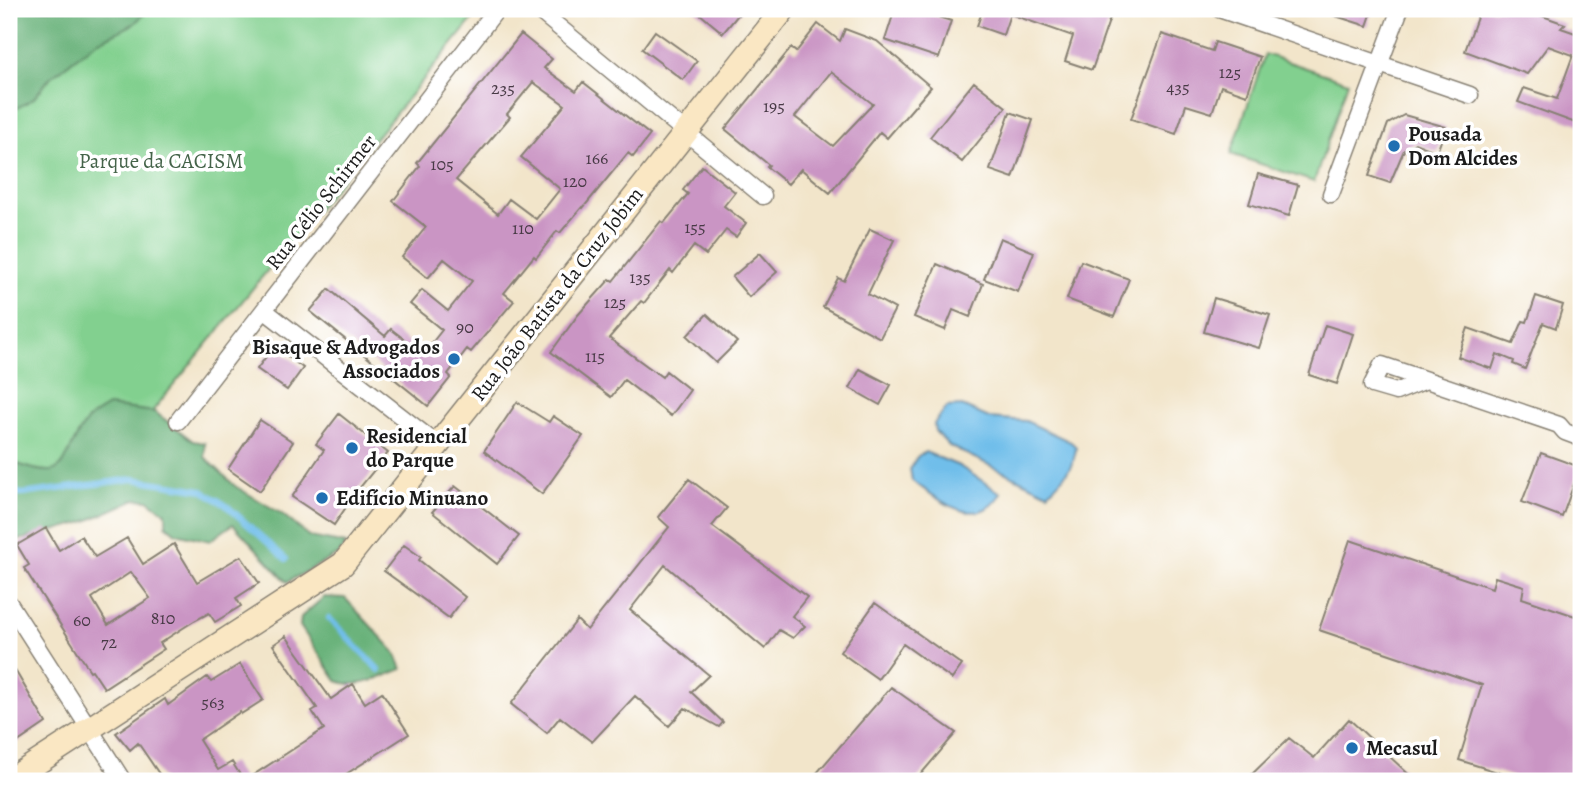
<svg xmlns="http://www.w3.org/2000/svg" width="1590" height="790" viewBox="0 0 1590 790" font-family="Alegreya,serif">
  <rect width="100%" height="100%" fill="#fff"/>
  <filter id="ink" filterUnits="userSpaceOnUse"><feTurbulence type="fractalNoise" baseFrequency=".0143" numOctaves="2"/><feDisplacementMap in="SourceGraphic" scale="14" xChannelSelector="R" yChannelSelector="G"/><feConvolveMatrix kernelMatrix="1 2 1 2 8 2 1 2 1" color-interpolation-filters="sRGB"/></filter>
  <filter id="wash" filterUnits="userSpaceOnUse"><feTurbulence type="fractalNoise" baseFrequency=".00686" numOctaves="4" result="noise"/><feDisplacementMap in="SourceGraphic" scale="28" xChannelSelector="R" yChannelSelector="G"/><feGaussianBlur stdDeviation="1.57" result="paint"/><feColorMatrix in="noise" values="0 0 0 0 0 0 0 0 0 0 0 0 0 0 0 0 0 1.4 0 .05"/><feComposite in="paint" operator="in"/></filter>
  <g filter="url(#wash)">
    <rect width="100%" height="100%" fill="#f2e5ca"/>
    <!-- green -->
    <path fill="#82d08f" stroke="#4f7656" stroke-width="2" d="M16,9H481L93,484L9,490V12Z
      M1265,54L1348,82L1314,182L1231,154Z"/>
    <!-- forest -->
    <path fill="#69b27a" stroke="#42674b" stroke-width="2" d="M9,9H149L134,24L95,43L50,78L34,98L9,113Z
      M108,406L155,412L193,441L205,443V457L235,486L282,514L310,537L346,544L339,554L287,582L233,524L210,541L176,533L166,525V513L148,500L136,499L85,522L19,540L9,538V461C73,485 56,464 86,422C91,415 101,411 108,406Z
      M324,597L345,598L395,652L402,669C382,677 358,690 337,681L300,626L301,617Z"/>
    <!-- water -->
    <path fill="#70beea" stroke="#466d83" stroke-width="2" d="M962,406L989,418L1026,421L1071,442L1076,447C1075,467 1062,479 1048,493L949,446L935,431L934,424L947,407Z
      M925,452L959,466L1001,493C977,534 938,498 912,481L910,468L918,456Z"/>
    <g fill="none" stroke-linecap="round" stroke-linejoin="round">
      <!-- stream -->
      <path stroke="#70beea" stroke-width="6" d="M9,12L16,9
        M9,490L22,494L133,479L202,490L227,506L286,559
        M329,618L379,670"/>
    </g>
    <g id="blocks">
      <!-- building -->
      <path fill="#ca95c4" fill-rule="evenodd" d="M694,9H743L723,33Z
        M895,9H913L951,21L939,58L885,40Z
        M983,9H1113L1092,70L1065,61L1073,36L1010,14L1003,35L977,26Z
        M1324,9H1373L1367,26L1323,12Z
        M1480,9H1523L1565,24L1561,28L1581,35V125L1518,102L1524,88L1557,99L1573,55L1548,46L1527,74L1465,51Z
        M818,24L840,41L845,29L877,41L931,87L887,138L880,132L830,193L801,169L788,184L767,167L769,165L725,129L791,48L796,52ZM831,72L873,104L833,146L795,117Z
        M655,31L697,61L683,80L642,49Z
        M521,34L552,59L544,68L576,91L583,82L650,135L633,157L628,153L583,208L582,207L560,233L557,231L536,258L534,256L504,293L514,301L471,352L467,349L448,374L451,377L428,406L310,311L329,289L385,336L391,329L423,354L442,330L410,304L422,290L448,311L472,281L444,259L428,278L402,257L426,227L393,201L420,166L417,163ZM533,82L565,105L521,157L560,189L536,219L509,199L498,214L456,180L510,117L507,114Z
        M1162,34L1212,51L1215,42L1260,57L1247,95L1221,86L1212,113L1186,105L1176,134L1131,119Z
        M974,82L1006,107L962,162L930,137Z
        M1010,112L1033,120L1013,178L990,170Z
        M1404,115L1446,127L1437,152L1415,143L1404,150L1390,183L1369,176L1388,124Z
        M702,166L735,192L724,206L746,223L736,237L726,230L706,255L694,246L673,273L670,270L644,303L641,301L609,338L662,377L666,371L690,390L671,416L624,380L611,397L551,352L578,315L610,279L613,281L661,221L664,223L688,194L683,190Z
        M1258,174L1298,185L1289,216L1249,204Z
        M870,229L894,240L868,294L895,309L880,338L823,307L838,278L844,281Z
        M1000,238L1034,252L1018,292L984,279Z
        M760,253L777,272L749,297L732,277Z
        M1081,261L1129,279L1114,317L1067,299Z
        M937,264L983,284L970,317L953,310L945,330L914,317Z
        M1536,296L1563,305L1556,328L1543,323L1525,369L1513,364L1514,361L1497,354L1492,369L1458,357L1468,328L1513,344L1523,321L1527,322Z
        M1214,298L1270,315L1259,348L1204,332Z
        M707,314L737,342L716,363L687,336Z
        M1325,325L1353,334L1337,384L1309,375Z
        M274,346L303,368L287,390L257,369Z
        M860,369L891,385L880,405L850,388Z
        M517,402L549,422L553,416L583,436L542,494L484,451Z
        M339,414L388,453L357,491L334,525L292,497L324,450L316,444Z
        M260,420L293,442L260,491L228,469Z
        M1541,453L1580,467L1562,517L1522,502Z
        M689,479L727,508L712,526L807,597L792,616L805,626L793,638L779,630L765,649L665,565L630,610L709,675L691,692L723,722L719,727L685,708L669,726L635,696L592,742L560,717L547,733L511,704L577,620L587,630L669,527L658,517Z
        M455,486L519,536L497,564L432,512Z
        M46,528L59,550L81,536L95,557L127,538L143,564L174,544L197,582L241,556L259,583L236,598L241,606L215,622L209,613L194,621L160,643L164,649L104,688L92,670L90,671L24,568L29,565L17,545ZM131,572L150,598L108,625L92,598Z
        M1350,540L1492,588L1495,577L1524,586L1522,598L1581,618V781H1526L1459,760L1482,685L1319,630Z
        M404,545L421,557L419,560L465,597L449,618L384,571Z
        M875,603L962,665L952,679L903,644L878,679L840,652Z
        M286,636L331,699L353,684L365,703L382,692L409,734L335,781H164L138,743L130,750L116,733L165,699L168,705L207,677L211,682L240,664L263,700L241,714L240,712L199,740L218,770L232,762L244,781L324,729L312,711L317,708L273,645Z
        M9,660L46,723L9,748Z
        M891,687L956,733L915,781H810Z
        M1349,719L1416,781H1245L1289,738L1314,758Z"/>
    </g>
  </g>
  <g filter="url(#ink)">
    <use href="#blocks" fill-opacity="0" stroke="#878073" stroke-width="2"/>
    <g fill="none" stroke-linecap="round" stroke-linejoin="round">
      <defs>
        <path id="street" d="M537,9L763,196
          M1219,9L1470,95
          M1331,194L1400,9
          M264,310L438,445
          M1426,380L1396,392L1372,385L1382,365L1559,425L1565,432L1581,438
          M178,421L497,9
          M9,603L123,781"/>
        <path id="secondary" d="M9,781L343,564L784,9"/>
      </defs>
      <!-- street casing -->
      <use href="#street" stroke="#878073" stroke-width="19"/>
      <!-- secondary casing -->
      <use href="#secondary" stroke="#878073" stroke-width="26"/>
      <!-- street -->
      <use href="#street" stroke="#fff" stroke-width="16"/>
      <!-- secondary -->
      <use href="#secondary" stroke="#fae7c3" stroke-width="23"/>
    </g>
  </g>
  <!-- markers -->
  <g fill="#1f6fb2" stroke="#fff" stroke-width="2.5">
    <circle cx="1394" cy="146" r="7"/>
    <circle cx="454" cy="359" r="7"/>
    <circle cx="352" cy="448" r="7"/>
    <circle cx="322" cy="498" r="7"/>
    <circle cx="1352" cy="748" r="7"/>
  </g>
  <g text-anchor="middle" stroke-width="7" stroke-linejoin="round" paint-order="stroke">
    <!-- number labels -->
    <g font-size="18" fill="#483a46">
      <text x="1230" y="78">125</text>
      <text x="1178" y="93">435</text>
      <text x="503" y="94">235</text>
      <text x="774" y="112">195</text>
      <text x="597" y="164">166</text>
      <text x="442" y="170">105</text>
      <text x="575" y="187">120</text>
      <text x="695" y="233">155</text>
      <text x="523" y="234">110</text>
      <text x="640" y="283">135</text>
      <text x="615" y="308">125</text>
      <text x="465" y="333">90</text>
      <text x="595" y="362">115</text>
      <text x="163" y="624">810</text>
      <text x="82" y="626">60</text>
      <text x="109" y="648">72</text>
      <text x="213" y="708">563</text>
    </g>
    <!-- poi labels -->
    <g font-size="21" font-weight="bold" fill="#1c1c1c" stroke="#fff" text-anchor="start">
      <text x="1408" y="141">Pousada<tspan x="1408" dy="24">Dom Alcides</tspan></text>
      <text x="440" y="354" text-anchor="end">Bisaque &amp; Advogados<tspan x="440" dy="24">Associados</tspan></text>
      <text x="366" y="443">Residencial<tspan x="366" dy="24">do Parque</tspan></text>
      <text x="336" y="505">Edifício Minuano</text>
      <text x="1366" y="755">Mecasul</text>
    </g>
    <!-- park labels -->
    <g font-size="21" fill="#45644a" stroke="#fff">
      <text x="161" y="168">Parque da CACISM</text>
    </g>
    <!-- street labels -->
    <g font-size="21" fill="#1c1c1c" stroke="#fff">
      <text transform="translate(321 202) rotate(-52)" y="7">Rua Célio Schirmer</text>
      <text transform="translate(557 294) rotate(-52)" y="7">Rua João Batista da Cruz Jobim</text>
    </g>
  </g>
  <!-- margin -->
  <rect width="1590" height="790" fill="none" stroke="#fff" stroke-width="35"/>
</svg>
